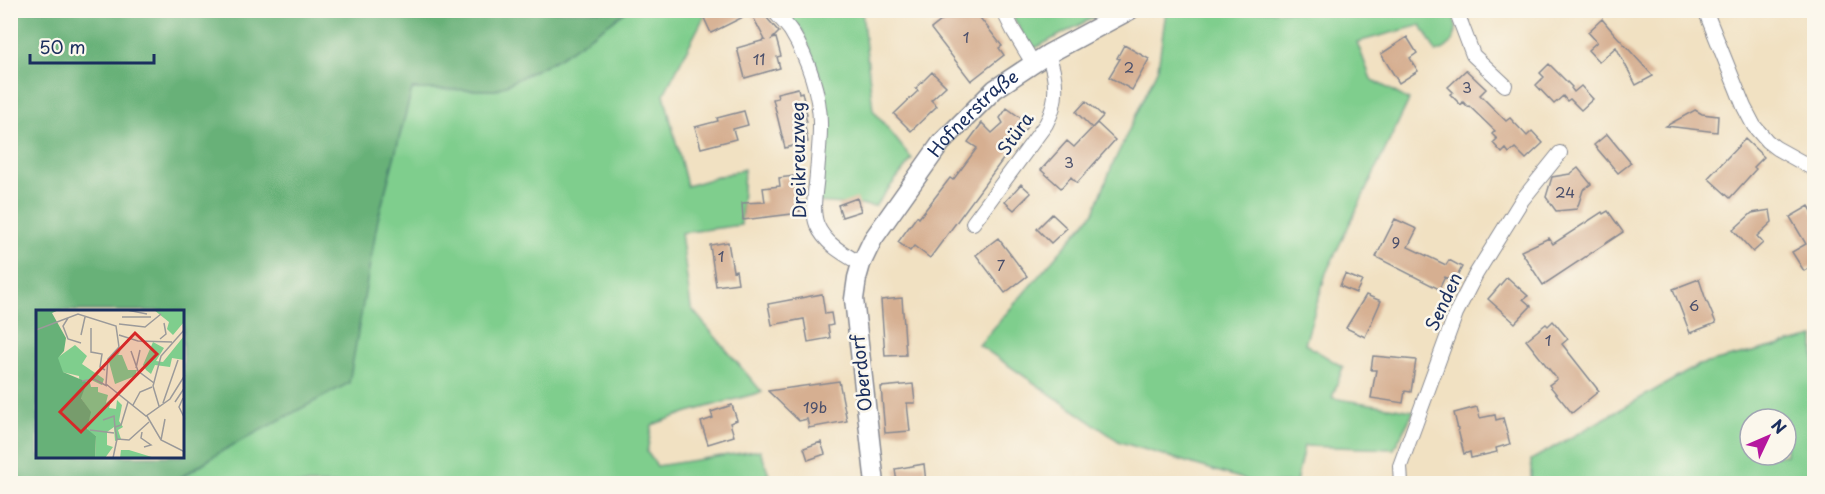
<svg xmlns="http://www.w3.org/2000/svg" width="1825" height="494" viewBox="0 0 1825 494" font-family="'Playpen Sans',sans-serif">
  <rect width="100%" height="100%" fill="#fbf7ec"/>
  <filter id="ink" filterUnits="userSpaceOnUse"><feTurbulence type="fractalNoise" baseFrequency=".0167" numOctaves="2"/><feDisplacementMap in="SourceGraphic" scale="12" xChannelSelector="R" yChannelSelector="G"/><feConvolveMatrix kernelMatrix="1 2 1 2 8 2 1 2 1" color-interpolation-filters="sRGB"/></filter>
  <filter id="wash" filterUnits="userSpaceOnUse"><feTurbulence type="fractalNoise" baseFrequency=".008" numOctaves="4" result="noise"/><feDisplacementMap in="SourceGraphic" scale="24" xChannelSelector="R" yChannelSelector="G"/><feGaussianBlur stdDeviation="1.35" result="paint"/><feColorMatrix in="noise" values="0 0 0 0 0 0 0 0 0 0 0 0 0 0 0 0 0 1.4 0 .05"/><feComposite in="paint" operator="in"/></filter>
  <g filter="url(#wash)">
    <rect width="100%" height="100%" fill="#f1e1c2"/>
    <!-- green -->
    <path fill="#7fce8d" stroke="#4d7e76" stroke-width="1.5" fill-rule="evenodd" d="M627,11H707L664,94L687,186L744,169L741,225L681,233L691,308L762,392L688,412L652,425L647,452L657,466L760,450L769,474L749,484H172L222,451L378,219L412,89L496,90L559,58Z
      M781,11H862L873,110L912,159L875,206L815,202L826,91L802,30Z
      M1010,11H1106L1035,48L1030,47Z
      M1166,11H1451C1457,24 1459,33 1449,45C1445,49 1442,51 1436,52L1421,25L1357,42L1371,79L1409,100L1326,273L1305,344L1343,367L1332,398L1414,411L1394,449L1304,446L1296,483H1256L1120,442L979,345L1094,212L1112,166L1158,68Z
      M1814,337V483H1531V460L1699,365ZM1750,419H1786V455H1750Z"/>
    <!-- forest -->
    <path fill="#67b178" stroke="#41706b" stroke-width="1.5" fill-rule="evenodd" d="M10,11L11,10L627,11L559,58L496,90L412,89L378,219L349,383L222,451L172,483H11ZM38,311H183V456H38Z"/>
    <g id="blocks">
      <!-- building -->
      <path fill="#d6af91" d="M710,10H760L779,32L772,39L776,38L781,56L777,57L780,68L745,78L737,48L765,40L751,13L711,33L704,18L712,14Z
        M955,10H974L1002,46L999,48L1004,55L971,81L931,29Z
        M1602,19L1612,31L1653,76L1636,85L1616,47L1599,62L1588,50L1597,42L1588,32Z
        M1407,37L1417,53L1410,58L1418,71L1399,83L1381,54Z
        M1124,45L1149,59L1132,90L1109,77L1120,59L1117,58Z
        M1549,64L1572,87L1571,88L1574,92L1581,86L1593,99L1581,110L1570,99L1567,101L1563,96L1554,104L1536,85L1544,77L1540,73Z
        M1466,70L1486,89L1480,95L1506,121L1510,118L1527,136L1532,131L1543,143L1526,159L1515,148L1509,153L1506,149L1502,153L1493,143L1497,139L1492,134L1495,131L1469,106L1468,107L1463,102L1461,105L1450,94L1453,92L1448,87Z
        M932,72L946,86L931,100L937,106L911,131L894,114L918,91L916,88Z
        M798,88L799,93L802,92L807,115H805L807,122H804L808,142L785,148L773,99L778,98L777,93Z
        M1086,101L1103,116L1092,128L1076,112Z
        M1007,108L1029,124L930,258L914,246L910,251L898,242L917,216L919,218L950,178L953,180L977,148L968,142L982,123L992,133L1003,123L1000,118Z
        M1695,110L1702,114L1718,116L1717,132L1666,126Z
        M744,111L748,125L733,129L736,139L701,148L695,127L718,121L717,118Z
        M1097,123L1115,140L1077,183L1071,177L1061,188L1041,170L1067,141L1074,147Z
        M1607,134L1631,163L1618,173L1594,145Z
        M1745,139L1764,157L1754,167L1756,169L1730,198L1708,178Z
        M1578,168L1591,184L1583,190L1577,209L1556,211L1546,197L1552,177L1570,174Z
        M794,176L800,213L743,220L742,203L765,202L763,188L780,186L779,178Z
        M1021,184L1031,193L1014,210L1005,202Z
        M857,198L861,211L842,217L838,205Z
        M1809,206L1815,216V264L1804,271L1792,252L1806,244L1790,217Z
        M1770,210L1772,222L1757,236L1763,243L1753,252L1733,230L1752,213Z
        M1608,211L1623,232L1543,285L1521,251L1549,238L1553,244L1602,212L1603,214Z
        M1052,214L1067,228L1051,243L1037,229Z
        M1395,219L1417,229L1408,247L1446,265L1449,260L1462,267L1454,282L1445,277L1439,289L1376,257Z
        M998,238L1027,276L1005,293L976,255Z
        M728,242L733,271L736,270L738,283L716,286L710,245Z
        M1345,274L1362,281L1356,293L1340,286Z
        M1507,277L1528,296L1523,299L1531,306L1515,323L1488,299Z
        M1699,279L1705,297L1716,323L1690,333L1673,289Z
        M822,294L825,314L831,313L833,325L828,326L830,338L808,342L804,319L772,325L768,304Z
        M1366,295L1381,301L1365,337L1346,328Z
        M902,298L906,355L885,356L881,300Z
        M1553,321L1568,339L1562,344L1599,391L1572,413L1549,385L1557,379L1526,340L1546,324L1548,326Z
        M1373,356L1416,360L1411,392L1405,391L1403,403L1371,398L1376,370H1371Z
        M839,381L847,421L809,428L807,419L799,421L768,391Z
        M913,384L915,403H907L910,431L885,433L881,387Z
        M732,405L737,420L730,423L734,436L708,444L701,422L713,418L711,412Z
        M1477,407L1480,418L1495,415L1496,420L1503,418L1510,444L1496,448L1497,452L1471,458L1470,452L1464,454L1454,413Z
        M821,442L825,454L808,460L804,448Z
        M924,464L926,483H897L895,469Z"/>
    </g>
  </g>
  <g filter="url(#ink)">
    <use href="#blocks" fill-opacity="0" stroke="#868890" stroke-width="1.5"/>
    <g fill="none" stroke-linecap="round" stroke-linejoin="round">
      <defs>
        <path id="minor" d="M773,10C779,17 786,24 791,31C808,59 821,95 820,128C820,143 818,159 817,174C816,189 811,210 817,225C825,244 844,254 861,264
          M1003,10L1013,30L1033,63
          M1456,10L1473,55L1505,85
          M1705,10L1744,107L1754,126L1767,141L1776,148L1814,169
          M973,223L1046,124C1059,100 1057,79 1048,54
          M1401,484L1400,466L1456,313L1476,274L1522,200L1560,153"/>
        <g id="secondary">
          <path id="s1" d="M875,484L854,299L857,278L861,264L873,239L941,143L995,89L1048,54L1130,10"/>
        </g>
      </defs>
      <!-- minor casing -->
      <use href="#minor" stroke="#868890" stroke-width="16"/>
      <!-- secondary casing -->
      <use href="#secondary" stroke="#868890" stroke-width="21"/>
      <!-- minor -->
      <use href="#minor" stroke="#fff" stroke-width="14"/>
      <!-- secondary -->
      <use href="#secondary" stroke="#fff" stroke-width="18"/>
    </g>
  </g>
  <g text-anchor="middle" stroke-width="5" stroke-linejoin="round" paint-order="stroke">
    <!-- number labels -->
    <g font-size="15" fill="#4a4f6b">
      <text x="966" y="43">1</text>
      <text x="759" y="65">11</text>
      <text x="1129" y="73">2</text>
      <text x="1467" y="93">3</text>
      <text x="1069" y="168">3</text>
      <text x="1565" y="198">24</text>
      <text x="1396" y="248">9</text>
      <text x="721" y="262">1</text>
      <text x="1001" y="271">7</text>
      <text x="1694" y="311">6</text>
      <text x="1548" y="346">1</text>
      <text x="815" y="413">19b</text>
    </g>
    <!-- street labels -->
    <g font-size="18" fill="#1b2f5e" stroke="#fbf7ec">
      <text dy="6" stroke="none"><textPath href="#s1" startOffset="411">Hofnerstraße</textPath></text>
      <text transform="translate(1016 134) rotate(-55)" y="6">Stüra</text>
      <text transform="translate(799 160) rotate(-91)" y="6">Dreikreuzweg</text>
      <text transform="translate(1444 302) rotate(-65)" y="6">Senden</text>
      <text transform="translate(862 373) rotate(-96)" y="6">Oberdorf</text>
    </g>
  </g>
  <!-- overview -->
  <g transform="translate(36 310)">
    <rect width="148" height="148" fill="#f1e1c2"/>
    <path d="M118,0H148V12L137,25L131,19L133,12ZM148,26V50L136,48L134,57L119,55L115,64L110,60L107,55L117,32L128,38L120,51L127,52ZM39,35L51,46L46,54L68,69L66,75L53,69L55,77H62V82L72,85L70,93L76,88L73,98L80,99L81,90L86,95L83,111L87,117L82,120L85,129L79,131L78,117L71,122V135L77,137L69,148H59L60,126L51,120L54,102L45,88L43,66L26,62L21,48ZM85,40L82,45H86L92,60H101L99,66L79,74L73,52ZM85,140H93L119,148H84Z" fill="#7fce8d"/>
    <path d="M0,0H23L16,3L30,28L28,41L22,48L27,62L51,72L45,88L55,102L51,119L60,126L59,148H0Z" fill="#67b178"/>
    <path fill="none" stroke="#9b9a9a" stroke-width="1.5" d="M91,0L111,4M86,7H115M32,8L27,16L32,29L45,33M83,14L109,17L125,4M55,18V42L66,44L64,57L69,60M0,20L42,4L80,16L83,37L72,49L70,74L110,106L134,89L149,65M45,25L49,7M83,25L102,31L136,32M124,29L130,24L128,13M95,41L102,61L118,73M100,58L104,40M46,71L58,69L71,76M147,88L143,97L149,109M139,92L149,77M127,93L142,50M97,95L104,82L116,77M123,96L117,76L125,46L149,19M111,106L125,130L149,142M67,110L78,106L79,117M85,115L92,92M54,120L78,123M106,122L105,128L115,135L108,137M81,129L93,130L113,112M81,129L79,117L85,115M125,130L129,109M77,148L81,129"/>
    <path fill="#d62828" fill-opacity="0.15" stroke="#d62828" stroke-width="3" d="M99,23L121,44L45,122L24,102Z"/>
    <rect width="148" height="148" fill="none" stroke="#1b2f5e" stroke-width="3"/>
  </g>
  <!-- margin -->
  <rect width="1825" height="494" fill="none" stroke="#fbf7ec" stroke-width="36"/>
  <!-- north arrow -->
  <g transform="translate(1768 437) rotate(46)"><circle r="28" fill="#fbf7ec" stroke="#a1a7b3" stroke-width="1.5"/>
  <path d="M0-4.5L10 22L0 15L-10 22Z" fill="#b5179e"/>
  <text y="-9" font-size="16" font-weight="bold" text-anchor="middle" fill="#1b2f5e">N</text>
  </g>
  <!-- scale -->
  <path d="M30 54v9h124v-9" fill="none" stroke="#1b2f5e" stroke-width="3"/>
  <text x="39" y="54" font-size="18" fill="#1b2f5e" stroke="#fbf7ec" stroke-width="4.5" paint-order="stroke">50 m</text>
</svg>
